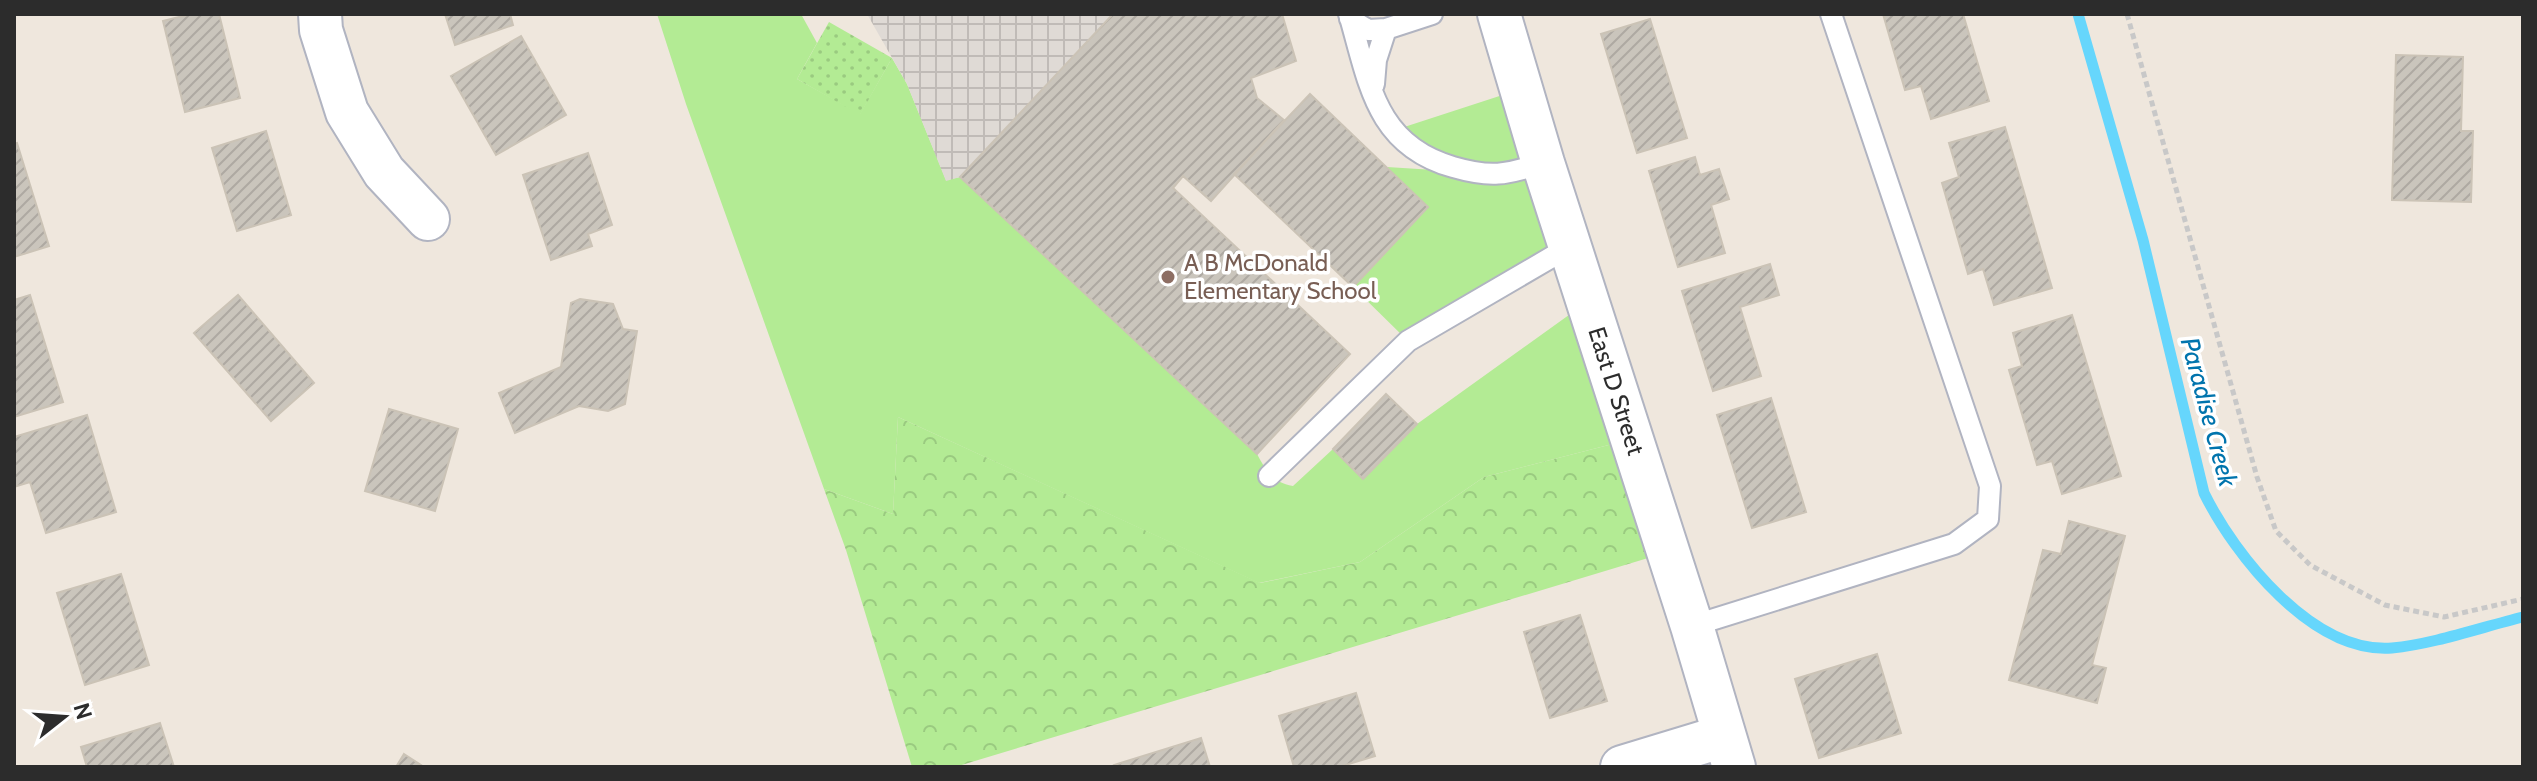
<svg xmlns="http://www.w3.org/2000/svg" width="2537" height="781" viewBox="0 0 2537 781" font-family="Cabin,sans-serif">
  <defs>
    <pattern id="forest-crowns" width="20" height="18" patternUnits="userSpaceOnUse" patternTransform="scale(2)"><rect width="20" height="18" fill="#b3eb94"/><path d="M2 6a3 3 0 1 1 6 0M12 15a3 3 0 1 1 6 0" fill="none" stroke="#9aca80"/></pattern>
    <pattern id="park-dots" width="8" height="8" patternUnits="userSpaceOnUse" patternTransform="scale(2)"><rect width="8" height="8" fill="#b3eb94"/><path d="M2 2h.1M6 6h.1" fill="none" stroke="#9aca80" stroke-width="1.8" stroke-linecap="round"/></pattern>
    <pattern id="plaza-grid" width="8" height="8" patternUnits="userSpaceOnUse" patternTransform="scale(2)"><rect width="8" height="8" fill="#dfdad5"/><path d="M0 4h8M4 0v8" fill="none" stroke="#c0bbb7"/></pattern>
    <pattern id="building-hatch" width="6" height="6" patternUnits="userSpaceOnUse" patternTransform="scale(2)"><rect width="6" height="6" fill="#cac5bc"/><path d="M-1 1l2-2M0 6l6-6M5 7l2-2" fill="none" stroke="#aea9a2"/></pattern>
  </defs>
  <rect width="100%" height="100%" fill="#efe7dd"/>
  <!-- grass -->
  <path fill="#b3eb94" d="M657,14H801L817,43L797,79L860,114L892,58L907,84L946,180L960,177L1257,454C1266,471 1273,483 1293,486L1333,449L1363,479L1417,424L1587,302L1632,439L1484,477L1360,562L1259,583L898,417L893,514L824,489L686,104Z
    M1521,89L1569,247L1408,341L1353,287L1428,207L1387,167L1466,172L1392,131Z"/>
  <!-- forest -->
  <path fill="url(#forest-crowns)" d="M898,417L1260,583L1360,562L1484,477L1632,439L1668,552L955,767H912L846,550L824,489L893,514Z"/>
  <!-- park -->
  <path fill="url(#park-dots)" d="M829,22L892,58L860,115L797,79Z"/>
  <!-- plaza -->
  <path fill="url(#plaza-grid)" d="M867,14H1113L960,177L946,181L907,84Z"/>
  <g fill="none" stroke-linecap="round" stroke-linejoin="round">
    <!-- stream -->
    <path stroke="#66d6fc" stroke-width="11" d="M2078,14L2143,240L2204,493C2235,556 2313,654 2392,648C2434,644 2482,627 2523,617"/>
  </g>
  <!-- building -->
  <path fill="url(#building-hatch)" stroke="#cbc3b6" stroke-width="2" d="M191,14H219L240,98L185,112L163,21Z
    M445,14H510L513,25L455,45Z
    M1113,14H1282L1296,61L1251,78L1257,98L1284,120L1211,201L1183,176L1173,188L1350,354L1257,454L960,177Z
    M1883,14H1963L1989,101L1931,119L1921,86L1905,90Z
    M1650,19L1687,138L1637,153L1601,34Z
    M521,36L566,115L496,155L451,76Z
    M2396,55L2463,57L2461,131H2473L2471,202L2392,200Z
    M1310,94L1428,207L1353,287L1234,174Z
    M2005,127L2052,288L1994,305L1983,269L1968,274L1942,183L1959,177L1949,143Z
    M266,131L291,215L237,231L212,148Z
    M17,143L49,246L14,257V144Z
    M588,153L612,225L588,234L592,246L551,260L523,175Z
    M1695,157L1700,175L1719,169L1729,199L1711,205L1725,253L1678,267L1649,171Z
    M1770,264L1779,295L1740,307L1761,376L1713,391L1682,291Z
    M30,295L63,402L14,417V300Z
    M238,295L314,383L271,421L194,333Z
    M580,299L613,304L623,329L637,331L625,404L608,411L579,406L515,433L499,393L561,367L571,303Z
    M2072,315L2121,476L2062,494L2052,461L2037,465L2009,370L2022,366L2013,333Z
    M1386,394L1417,424L1363,479L1333,449Z
    M1771,398L1806,512L1752,528L1717,415Z
    M389,409L458,429L435,511L365,491Z
    M87,415L116,512L46,533L30,482L14,487V437Z
    M2069,521L2125,536L2092,665L2106,668L2097,703L2009,680L2043,550L2061,554Z
    M121,574L149,665L85,685L57,593Z
    M1580,615L1607,701L1550,718L1524,632Z
    M1877,654L1901,733L1819,758L1795,679Z
    M1356,693L1375,756L1339,767H1294L1279,716Z
    M160,723L174,767H87L81,747Z
    M1201,738L1210,767H1115L1114,765Z
    M404,754L424,767H396Z"/>
  <g fill="none" stroke-linecap="round" stroke-linejoin="round">
    <defs>
      <path id="service" d="M1349,14C1369,82 1375,145 1453,167C1491,178 1505,175 1543,163
        M1350,19L1368,30L1386,29L1432,14
        M1374,84L1376,60L1386,29
        M1269,476L1408,341L1569,247
        M1692,626L1954,544L1988,519L1990,486L1831,14"/>
      <path id="minor" d="M320,14L321,30L347,112L384,172L428,219
        M1499,14L1543,163L1692,626L1734,767
        M1622,767L1724,736"/>
    </defs>
    <!-- service casing -->
    <use href="#service" stroke="#b1b4c1" stroke-width="24"/>
    <!-- minor casing -->
    <use href="#minor" stroke="#b1b4c1" stroke-width="46"/>
    <!-- path -->
    <path stroke="#c8c8c8" stroke-width="5" stroke-dasharray="6 4" stroke-linecap="butt" d="M2127,14L2257,477L2276,531L2310,565L2385,605L2444,617L2523,599"/>
    <!-- service -->
    <use href="#service" stroke="#fff" stroke-width="20"/>
    <!-- minor -->
    <use href="#minor" stroke="#fff" stroke-width="42"/>
  </g>
  <!-- markers -->
  <circle fill="#8d6e63" stroke="#fff" stroke-width="3" cx="1168" cy="277" r="8"/>
  <g text-anchor="middle" stroke-width="7" stroke-linejoin="round" paint-order="stroke">
    <!-- education labels -->
    <g font-size="24" fill="#785e54" stroke="#fff" text-anchor="start">
      <text x="1184" y="271">A B McDonald<tspan x="1184" dy="28">Elementary School</tspan></text>
    </g>
    <!-- street labels -->
    <g font-size="24" fill="#2c2c2c" stroke="#fff">
      <text transform="translate(1616 391) rotate(72)" y="8">East D Street</text>
    </g>
    <!-- water labels -->
    <g font-size="26" font-style="italic" fill="#0074ad" stroke="#fff">
      <text transform="translate(2209 412) rotate(75)" y="9">Paradise Creek</text>
    </g>
  </g>
  <!-- border -->
  <rect width="2537" height="781" fill="none" stroke="#2c2c2c" stroke-width="32"/>
  <!-- north arrow -->
  <g transform="translate(64 717) rotate(73)" stroke="#ffffff" stroke-width="6" paint-order="stroke">
  <path d="M0-6L14 30L0 20L-14 30Z" fill="#2c2c2c"/>
  <text y="-12" font-size="22" font-weight="bold" text-anchor="middle" fill="#2c2c2c">N</text>
  </g>
</svg>
